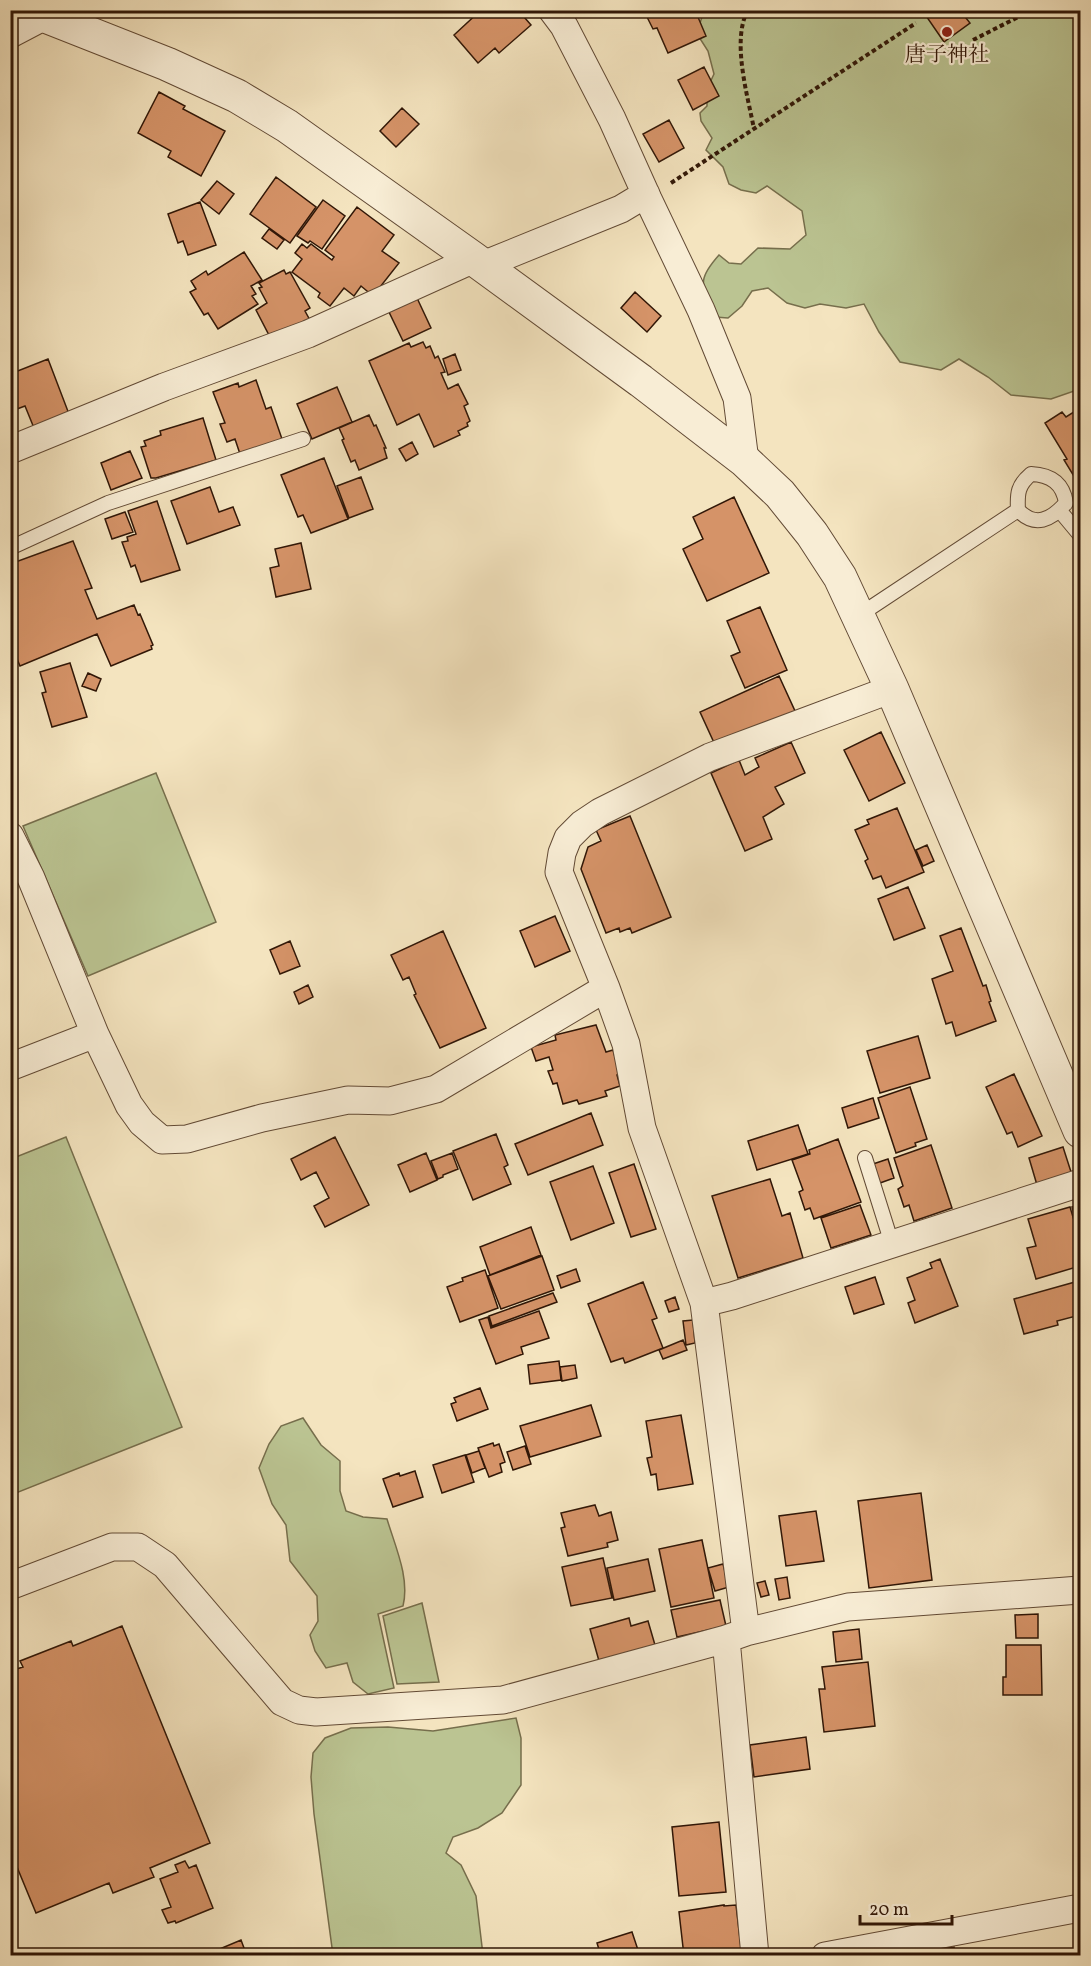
<svg xmlns="http://www.w3.org/2000/svg" width="1091" height="1966" viewBox="0 0 1091 1966" font-family="Vollkorn,'Noto Serif JP',serif">
  <rect width="100%" height="100%" fill="#f4e4bf"/>
  <filter id="stains"><feTurbulence type="fractalNoise" baseFrequency=".00333" numOctaves="4"/><feColorMatrix values="0 0 0 0 .2 0 0 0 0 .09 0 0 0 0 .02 0 0 0 .5 -.17"/></filter>
  <radialGradient id="worn" r=".72"><stop offset=".6" stop-color="#630" stop-opacity="0"/><stop offset="1" stop-color="#630" stop-opacity=".3"/></radialGradient>
  <!-- green -->
  <path fill="#bbc492" stroke="#766e4c" stroke-width="1.5" d="M704,11H1080V389L1051,399L1011,395L988,377L959,359L941,370L900,362L879,332L864,304L846,308L820,304L805,308L787,303L768,288L752,291L742,306L728,318L715,317C703,285 695,282 719,255L729,263L741,264L758,248L790,249L806,235L802,211L767,186L756,193L741,190L729,184L723,167L706,150L712,138L701,121L700,113L707,106V89L714,74L708,51L699,37L700,23Z
    M156,773L216,922L88,976L23,826Z
    M66,1137L182,1427L11,1495V1159Z
    M303,1418L321,1445L340,1461V1491L346,1511L363,1517L387,1519C395,1546 410,1578 403,1606L378,1614L394,1688L368,1694L353,1682L347,1663L326,1668L315,1651L310,1635L318,1621L317,1596L290,1561L286,1525L272,1504L259,1468L269,1444L281,1426Z
    M422,1603L439,1682L397,1684L383,1616Z
    M516,1718L521,1738V1785L502,1813L478,1828L453,1837L446,1853L461,1865L476,1896L483,1955H333L314,1814L311,1777L313,1753L325,1738L351,1728L388,1727L433,1731Z"/>
  <!-- building -->
  <path fill="#d59368" stroke="#311707" stroke-width="1.5" d="M481,10H518L531,25L499,53L495,48L478,63L454,35Z
    M695,10L706,36L668,53L657,28L653,29L644,11Z
    M922,10H965L962,13L970,23L944,42Z
    M704,67L719,96L693,110L678,80Z
    M159,92L185,106L183,109L225,131L201,176L168,157L171,151L138,133Z
    M402,108L419,124L396,147L380,131Z
    M669,120L684,148L659,162L643,134Z
    M276,177L316,207L290,243L250,214Z
    M217,181L234,194L219,214L201,200Z
    M323,200L345,216L322,249L310,241L308,243L297,236Z
    M200,202L216,245L188,255L183,241L178,243L168,214Z
    M357,207L394,235L382,251L399,263L373,296L361,286L354,296L344,288L330,306L318,297L320,293L292,272L302,259L295,253L302,244L307,248L311,244L332,260L334,257L325,250Z
    M269,229L284,240L277,249L262,238Z
    M244,252L262,280L251,286L256,294L252,296L258,304L218,329L208,313L204,315L190,292L196,289L191,281L206,271L208,275Z
    M284,270L286,274L290,272L310,308L305,311L311,322L270,337L256,310L267,303L259,288L262,287L259,283Z
    M635,292L661,316L647,332L621,308Z
    M417,298L431,328L403,341L389,312Z
    M423,342L426,348L430,346L435,358L438,356L445,372L441,373L448,389L458,384L468,404L464,406L470,421L467,423L468,426L458,431L460,435L434,447L419,414L397,425L369,361L409,343L411,347Z
    M455,354L461,370L448,375L443,359Z
    M48,359L69,414L34,428L25,406L17,409L10,393V374Z
    M256,380L266,409L271,407L282,439L240,454L235,439L227,442L220,424L225,423L213,392L238,383L239,387Z
    M337,387L352,422L312,439L297,404Z
    M1080,408V480L1078,476L1075,478L1064,460L1067,459L1045,423L1062,412L1066,417Z
    M369,415L374,426L376,425L386,448H384L387,458L359,470L355,460L351,462L342,440L344,439L339,428Z
    M203,418L216,460L156,478H151L141,447L146,446L144,441L161,435L160,431Z
    M412,442L418,454L406,461L399,449Z
    M130,451L142,478L111,490L101,463Z
    M324,458L348,519L311,533L303,515L298,517L281,475Z
    M361,477L373,509L349,518L337,486Z
    M210,487L219,512L233,507L240,525L187,544L171,501Z
    M734,497L769,573L707,601L683,549L703,539L693,517Z
    M157,501L180,570L141,582L135,565L131,567L122,542L128,541L127,537L136,534L128,511Z
    M125,512L133,532L112,539L105,519Z
    M73,541L92,588L85,590L97,619L134,605L138,615L140,614L153,645L151,646L152,649L111,666L97,634L20,666L10,642V564Z
    M301,543L311,589L276,597L270,568L279,566L275,549Z
    M760,607L787,670L745,688L731,656L740,652L727,621Z
    M70,663L87,717L52,727L42,693L46,692L40,672Z
    M88,673L101,679L96,691L82,686Z
    M779,676L795,711L716,747L700,712Z
    M881,732L905,783L869,801L844,750Z
    M791,742L805,773L775,787L784,804L763,817L772,839L745,851L711,773L739,760L745,775L759,767L755,758Z
    M897,808L924,872L886,888L881,876L873,879L865,861L868,859L855,830L869,824L867,820Z
    M630,816L671,917L632,933L630,928L620,932L619,928L606,933L581,869L588,847L601,841L596,830Z
    M927,845L934,861L923,866L916,850Z
    M908,887L925,928L894,940L878,899Z
    M555,916L570,951L535,967L520,931Z
    M961,928L983,986L986,985L991,1001L989,1002L996,1021L956,1036L952,1022L946,1024L932,979L953,971L940,936Z
    M443,931L486,1028L440,1048L414,995L416,994L409,977L403,980L391,955Z
    M290,941L300,966L280,974L270,950Z
    M308,985L313,997L299,1004L294,992Z
    M596,1025L606,1052L613,1050L620,1074L617,1075L620,1086L605,1091L607,1096L579,1104L577,1100L563,1104L557,1083L553,1084L548,1071L553,1070L549,1057L536,1061L531,1047L556,1040L555,1035Z
    M918,1036L930,1078L880,1093L867,1051Z
    M1014,1074L1042,1136L1018,1147L1012,1132L1007,1134L986,1087Z
    M910,1087L927,1139L915,1143L916,1146L896,1153L878,1098Z
    M873,1098L879,1118L848,1128L842,1108Z
    M591,1113L603,1145L528,1175L515,1144Z
    M798,1125L808,1154L757,1170L748,1141Z
    M496,1134L508,1165L504,1167L511,1184L473,1200L453,1151Z
    M335,1137L369,1205L325,1227L314,1206L329,1198L316,1172L301,1180L291,1159Z
    M838,1139L861,1202L814,1219L810,1208L805,1210L799,1192L803,1190L792,1160L810,1154L809,1150Z
    M931,1145L952,1208L914,1221L909,1205L904,1207L898,1189L903,1186L894,1158Z
    M1063,1147L1072,1175L1037,1185L1029,1158Z
    M426,1153L437,1180L410,1192L398,1165Z
    M452,1153L458,1169L443,1175V1177L438,1179L431,1161Z
    M888,1159L894,1178L880,1183L873,1164Z
    M634,1164L656,1229L631,1237L609,1173Z
    M593,1166L614,1223L571,1240L550,1182Z
    M770,1179L782,1216L790,1213L803,1258L738,1278L712,1196Z
    M1080,1204V1225L1077,1226L1072,1207Z
    M860,1205L871,1235L831,1248L821,1218Z
    M1070,1207L1076,1227L1080,1226V1266L1036,1279L1027,1248L1036,1246L1028,1219Z
    M531,1227L541,1255L490,1275L480,1247Z
    M542,1256L554,1290L501,1309L488,1276Z
    M940,1259L958,1306L915,1323L908,1303L915,1300L907,1278L932,1268L930,1263Z
    M576,1269L580,1281L561,1288L557,1276Z
    M485,1270L498,1308L460,1322L447,1287L463,1281L462,1278Z
    M875,1277L884,1304L854,1314L845,1287Z
    M643,1282L657,1318L652,1320L663,1348L625,1363L623,1358L611,1362L588,1304Z
    M1075,1282L1080,1302V1315L1057,1321L1058,1325L1024,1334L1014,1299Z
    M553,1293L557,1302L492,1326L489,1316Z
    M675,1297L679,1309L669,1312L665,1301Z
    M539,1311L549,1338L521,1347L523,1354L496,1364L479,1320L488,1317L491,1328Z
    M693,1320L695,1343L686,1345L683,1321Z
    M683,1340L687,1350L663,1359L659,1350Z
    M559,1361L561,1380L530,1384L528,1365Z
    M575,1365L577,1378L562,1381L560,1367Z
    M480,1388L488,1409L457,1421L451,1404L456,1402L454,1398Z
    M591,1405L601,1436L530,1457L520,1426Z
    M681,1415L693,1484L658,1490L656,1474L651,1475L647,1458L652,1457L646,1421Z
    M493,1443L494,1446L499,1444L505,1462L500,1464L502,1472L489,1477L478,1448Z
    M525,1446L531,1464L513,1470L507,1452Z
    M479,1451L485,1468L472,1473L466,1455Z
    M465,1455L474,1482L442,1493L433,1465Z
    M415,1471L423,1497L393,1507L383,1479L399,1473L400,1476Z
    M921,1493L932,1580L869,1588L858,1501Z
    M595,1505L599,1516L611,1512L618,1540L607,1543L608,1547L568,1556L561,1528L565,1527L561,1513Z
    M816,1511L824,1561L786,1566L779,1516Z
    M702,1540L714,1598L671,1607L659,1549Z
    M603,1558L612,1598L571,1606L562,1567Z
    M648,1559L655,1591L614,1600L607,1568Z
    M723,1564L729,1587L715,1591L708,1568Z
    M787,1577L790,1598L779,1600L775,1579Z
    M765,1581L769,1595L761,1597L757,1583Z
    M720,1600L726,1626L677,1637L671,1610Z
    M1038,1614V1638H1016L1015,1615Z
    M629,1618L631,1626L648,1621L655,1645L599,1661L590,1629Z
    M122,1626L210,1843L150,1868L154,1877L113,1893L109,1883L36,1913L10,1850V1671L23,1667L20,1661L71,1641L73,1646Z
    M859,1629L862,1659L836,1662L833,1632Z
    M1006,1645H1041L1042,1695H1003V1677H1006Z
    M868,1662L875,1726L824,1732L819,1689H825L822,1667Z
    M806,1737L810,1769L754,1777L750,1745Z
    M719,1822L726,1892L679,1896L672,1827Z
    M185,1861L189,1868L196,1865L213,1908L176,1923L175,1921L168,1923L162,1910L171,1907L160,1879L178,1872L175,1865Z
    M724,1905V1906L736,1905L742,1956H684L679,1912Z
    M632,1932L640,1956H601L597,1943Z
    M241,1940L247,1956H203Z
    M954,1947L955,1956H935L934,1950Z"/>
  <g fill="none" stroke-linecap="round" stroke-linejoin="round">
    <defs>
      <path id="service" d="M1060,511L1080,535
        M10,548L108,503L303,439
        M858,616L1018,510C1017,493 1018,485 1031,474C1051,475 1063,483 1066,503C1051,520 1035,528 1018,510
        M865,1158L892,1244"/>
      <path id="minor" d="M552,10L564,26L612,119L648,199L701,310L737,398L745,461
        M483,265L621,209L646,194
        M10,450L164,387L308,334L474,259
        M10,836L31,878L95,1034L129,1105L142,1123L162,1140L187,1139L262,1118L348,1100L390,1101L436,1089L606,988
        M10,1067L95,1034
        M704,1303L732,1296L1080,1183
        M10,1586L112,1547H138L165,1565L282,1702L299,1710L316,1712L503,1700L726,1639L746,1632L848,1607L1080,1590
        M746,1632L704,1303L642,1128L626,1044L606,988L559,872L562,853L568,838L582,824L600,812L710,757L892,689
        M726,1639L755,1956
        M825,1956L1080,1908"/>
      <path id="tertiary" d="M30,10L167,64L237,96L287,126L474,259L641,381L745,461L780,494L812,534L840,577L892,689L1080,1131
        M10,31L50,10"/>
    </defs>
    <!-- service casing -->
    <use href="#service" stroke="#624a35" stroke-width="16"/>
    <!-- minor casing -->
    <use href="#minor" stroke="#624a35" stroke-width="29"/>
    <!-- tertiary casing -->
    <use href="#tertiary" stroke="#624a35" stroke-width="35"/>
    <!-- path -->
    <path stroke="#311707" stroke-width="4" stroke-dasharray="4.5 3" stroke-linecap="butt" d="M748,10C731,40 748,97 754,129
      M973,40L1032,10
      M671,183L916,23"/>
    <!-- service -->
    <use href="#service" stroke="#f8edd5" stroke-width="14"/>
    <!-- minor -->
    <use href="#minor" stroke="#f8edd5" stroke-width="27"/>
    <!-- tertiary -->
    <use href="#tertiary" stroke="#f8edd5" stroke-width="33"/>
  </g>
  <!-- markers -->
  <circle fill="#8f2418" stroke="#f8edd5" stroke-width="2" cx="947" cy="32" r="6"/>
  <g text-anchor="middle" stroke-width="4.5" stroke-linejoin="round" paint-order="stroke">
    <!-- poi labels -->
    <g font-size="21" fill="#311707" stroke="#f8edd5">
      <text x="947" y="61">唐子神社</text>
    </g>
  </g>
  <!-- margin -->
  <rect width="1091" height="1966" fill="none" stroke="#f4e4bf" stroke-width="36"/>
  <rect x="12" y="12" width="1067" height="1942" fill="none" stroke="#311707" stroke-width="3"/>
  <rect x="18" y="18" width="1055" height="1930" fill="none" stroke="#311707" stroke-width="1.5"/>
  <!-- scale -->
  <path d="M860 1915v9h92v-9" fill="none" stroke="#311707" stroke-width="3"/>
  <text x="869" y="1915" font-size="18" fill="#311707" stroke="#f8edd5" stroke-width="4.5" paint-order="stroke">20 m</text>
  <rect width="100%" height="100%" filter="url(#stains)"/>
  <rect width="100%" height="100%" fill="url(#worn)"/>
</svg>
